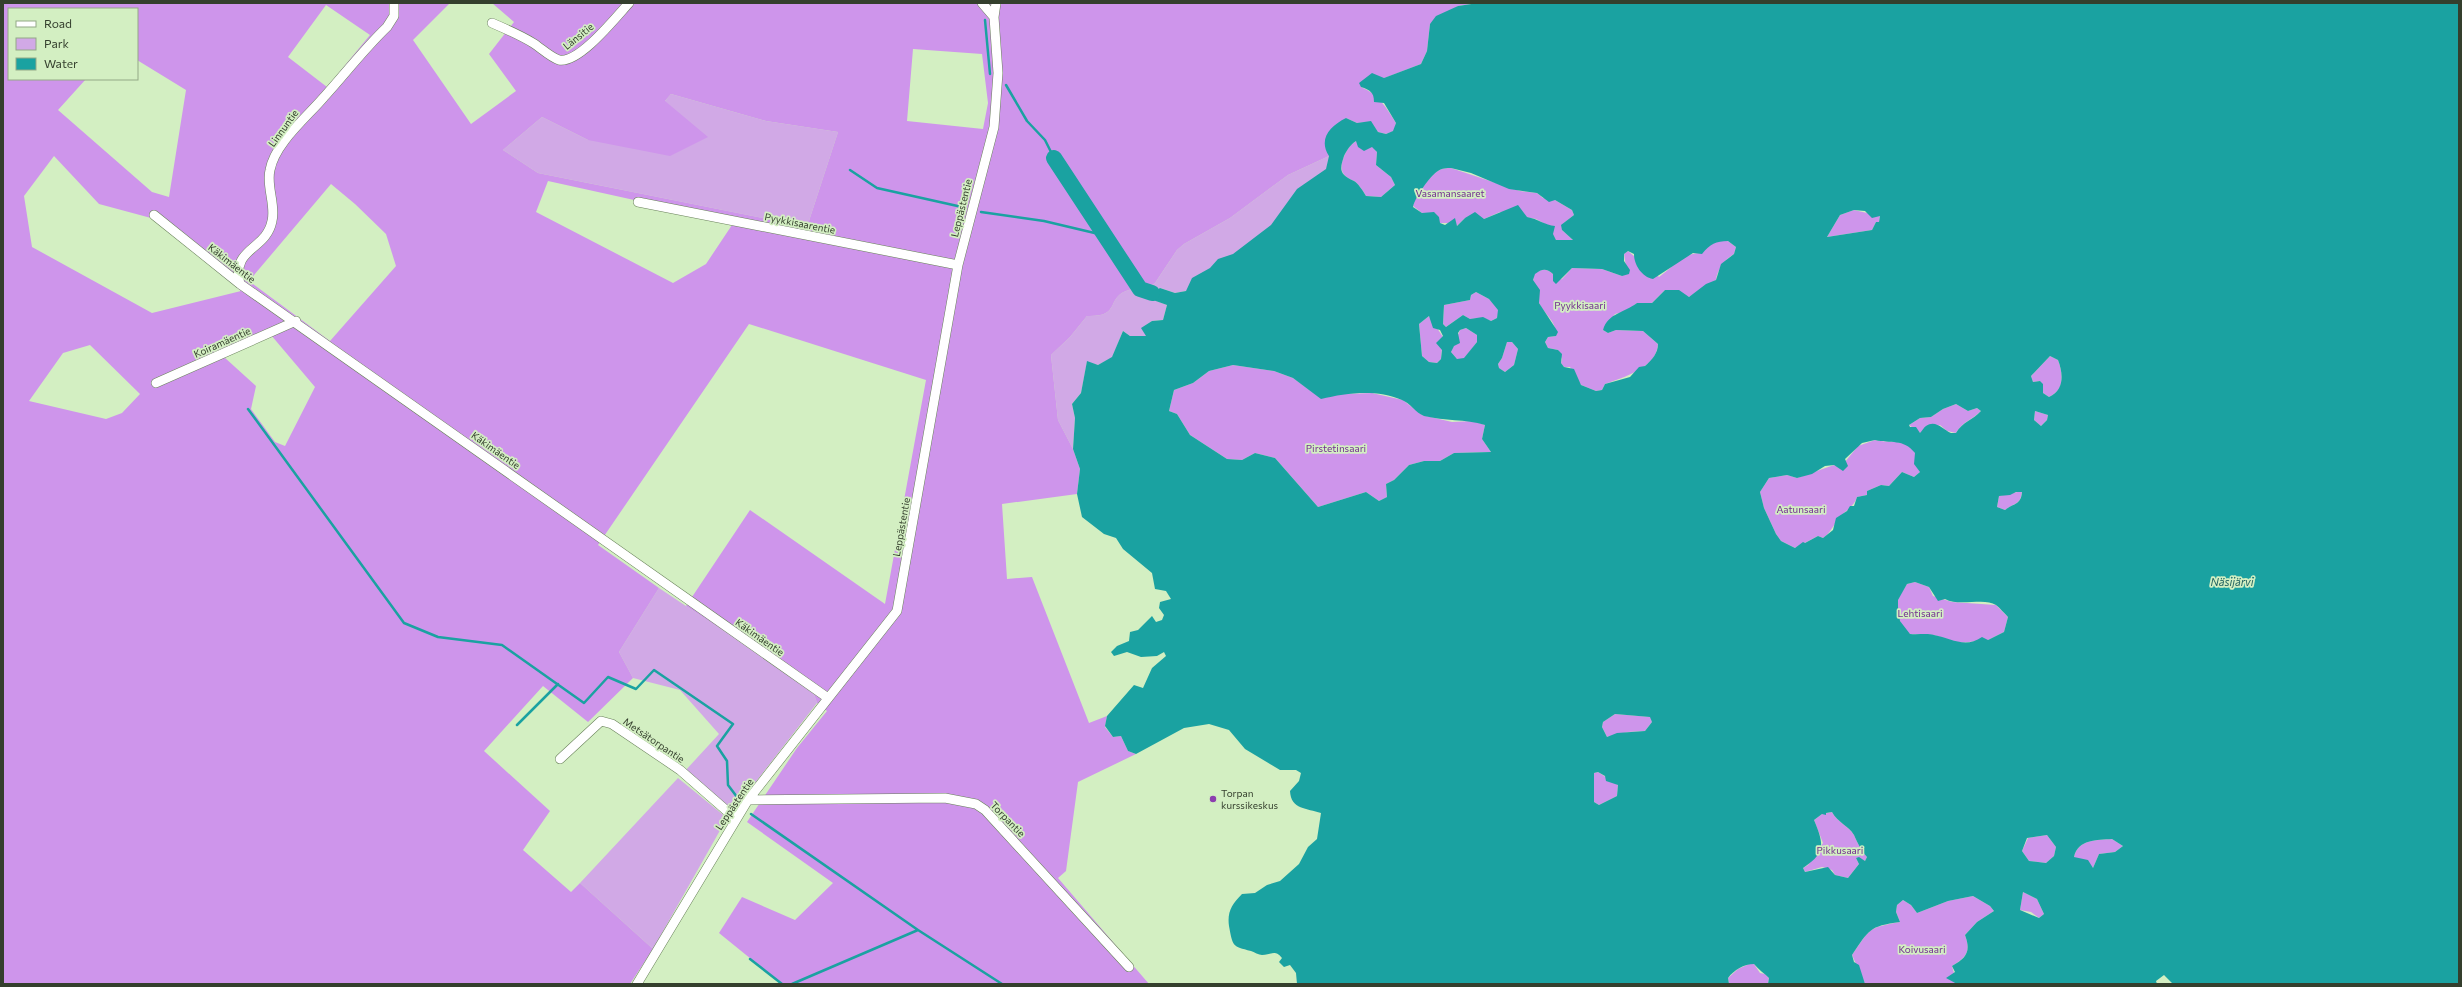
<svg xmlns="http://www.w3.org/2000/svg" width="2462" height="987" viewBox="0 0 2462 987" font-family="Commissioner,sans-serif">
  <rect width="100%" height="100%" fill="#d3efc2"/>
  <!-- green -->
  <path fill="#d1a9e6" d="M671,94L766,121L838,132L807,227L538,173L503,150L542,117L588,140L665,101Z
    M1329,156L1342,173L1186,291L1175,293L1160,288L1154,300L1167,305L1163,320L1152,321L1142,328L1147,336H1130L1123,331L1112,358L1098,365L1087,362L1081,393L1072,404L1075,418L1073,449L1058,420L1051,355L1070,337L1087,316C1121,317 1106,299 1126,291C1136,287 1146,290 1155,283L1177,250L1184,244L1230,218L1288,175Z
    M659,588L813,691L817,703L737,806L729,808L685,771L719,734L680,690L633,678L619,652Z
    M678,778L727,818L653,949L580,883Z"/>
  <!-- forest -->
  <path fill="#ce95eb" fill-rule="evenodd" d="M3,3H450L413,40L471,124L516,91L489,54L514,22L492,3H1478L1458,6L1430,24L1427,51L1421,64L1361,87C1377,93 1387,108 1396,123L1394,131L1386,134L1378,132L1371,122L1357,123L1346,118L1329,156L1288,175L1230,218L1184,244L1177,250L1155,283C1146,290 1136,287 1126,291C1106,299 1121,317 1087,316L1070,337L1051,355L1058,420L1073,449L1080,469L1077,494L1002,504L1007,579L1032,577L1089,723L1107,716L1105,727L1113,737L1121,736L1128,751L1136,754L1078,782L1066,871L1058,878L1149,984H782L719,933L742,897L795,920L833,883L747,822L797,748L827,711L817,703L813,691L686,606L750,510L885,604L926,380L749,324L598,545L659,588L619,652L633,678L588,722L543,686L484,751L550,811L523,850L571,892L580,883L653,949L630,984H3ZM326,5L370,35L327,87L288,57ZM9,9H137V60L186,90L169,197L152,192L58,110L86,79H9ZM913,49L982,54L988,103L983,129L907,121ZM671,94L766,121L838,132L807,227L538,173L503,150L542,117L588,140L670,156L708,137L665,101ZM54,156L99,204L151,218L241,291L152,313L32,247L24,196ZM548,181L734,222L706,264L673,283L536,212ZM331,184L355,204L386,234L396,266L330,341L249,281ZM271,335L315,387L285,446L275,442L251,409L256,386L224,357ZM90,345L140,394L122,413L106,419L29,401L63,353Z
    M1356,141L1372,146L1377,152L1376,165L1391,177L1395,185L1381,197L1366,196C1363,191 1358,183 1354,181C1343,176 1339,171 1343,159C1346,151 1349,146 1356,141Z
    M1451,168L1520,191L1537,193L1543,198L1555,200L1572,210L1574,215L1564,223L1562,230L1573,240H1556L1547,225L1536,219L1500,212L1484,219L1465,218L1457,226L1455,223H1439V217L1422,213L1413,206C1415,197 1429,176 1438,171C1442,168 1447,168 1451,168Z
    M1854,210L1880,216L1879,222H1876L1872,230L1827,237L1840,215Z
    M1718,241H1728L1736,247L1734,254C1725,259 1717,270 1716,280L1689,297L1665,290L1652,303H1637L1627,311L1615,314L1603,330L1608,333L1616,330L1643,331L1658,344C1657,368 1624,377 1605,384L1602,390L1596,391L1581,385L1570,367H1564L1561,363L1562,359L1558,350L1548,348L1545,342L1548,337L1556,336C1556,321 1547,317 1540,305C1536,296 1541,292 1533,281L1534,274C1542,269 1546,268 1553,274V281L1562,279L1572,268L1602,269L1622,276L1626,267L1624,254L1628,251L1659,277C1673,267 1684,252 1702,253L1708,246Z
    M1476,292L1489,299L1499,310L1497,318L1491,321L1483,318L1470,319L1463,315L1446,327L1443,324L1444,305L1470,300L1471,295Z
    M1429,316L1443,337L1441,359L1437,363L1429,362L1422,356L1419,324Z
    M1466,328L1477,335V342L1464,359H1457L1451,352L1460,330Z
    M1507,342H1512L1518,349L1514,365L1505,372L1499,368L1498,364L1502,358Z
    M2050,356L2058,360C2063,374 2065,390 2049,397L2043,393L2040,381L2033,382L2031,376Z
    M1233,365L1274,371L1293,378L1321,398L1341,394L1372,393L1403,400L1422,415L1452,422L1473,421L1485,425L1482,439L1491,452L1454,453L1440,461H1424L1409,465L1394,480L1386,484L1387,497L1379,501L1366,492L1318,507L1275,458L1255,453L1242,460L1227,459L1190,435L1177,414L1169,411L1174,390L1193,383L1209,371Z
    M1956,404L1968,411L1977,408L1981,411C1972,420 1962,422 1956,433L1947,431L1940,425L1920,433L1909,425L1920,418L1931,417L1943,409Z
    M2035,411L2048,415L2047,420L2041,426L2034,420Z
    M1875,440C1889,444 1906,437 1915,453C1918,459 1918,466 1920,472L1914,477L1902,472L1889,486L1881,485L1867,491V495L1857,497C1853,509 1843,511 1837,521C1831,529 1831,532 1823,538L1818,536L1795,548L1781,541L1776,534L1764,508L1760,492L1769,478L1787,475L1797,478L1834,465L1840,468L1858,446Z
    M2022,491C2021,505 2014,503 2005,510L1997,507L1999,496Z
    M1915,582L1929,587L1933,596L1952,602L1996,605L2008,617L2004,632L1988,640L1959,643L1934,635L1910,634L1905,631L1900,621L1897,600L1907,584Z
    M1615,714L1651,717L1652,722L1645,731L1628,732L1607,737L1602,727L1603,722Z
    M1598,772L1618,785L1617,796L1599,805L1594,802V773Z
    M1832,812C1837,822 1849,826 1854,835C1858,844 1861,850 1867,857L1865,861L1856,858L1859,864L1848,878L1835,875L1832,870L1822,867L1805,872L1803,868L1808,865L1823,843L1814,820L1822,814Z
    M2047,835L2056,847L2054,856L2046,863L2029,861L2022,851L2028,838Z
    M2112,839L2123,846L2115,852L2099,854L2093,868L2074,857C2078,839 2097,840 2112,839Z
    M2023,892L2037,899L2044,914L2039,918L2031,912L2020,910Z
    M1973,896L1990,906L1994,911L1977,922L1965,935C1971,951 1967,957 1952,966L1957,984H1865L1852,955C1871,928 1867,928 1900,922L1896,912L1897,905L1903,900L1911,905L1917,913L1948,901Z
    M1749,964H1754L1760,973L1765,974L1769,978L1768,984H1729L1728,978L1738,969Z"/>
  <!-- water -->
  <path fill="#1aa2a1" fill-rule="evenodd" d="M1478,3H2459V984H2173L2164,975L2156,981L2157,984H1957L1946,978L1955,972L1952,966C1967,958 1971,951 1965,935L1977,922L1994,911L1990,906L1973,896L1948,901L1917,913L1911,905L1903,900L1897,905L1896,912L1900,922C1869,926 1869,930 1852,955L1854,962L1859,965L1865,984H1768L1769,978C1764,973 1759,970 1754,964C1744,964 1734,970 1728,978L1729,984H1297L1296,973L1290,965L1284,967L1279,962L1282,958C1275,949 1271,955 1262,955C1259,955 1254,952 1251,951C1232,946 1233,947 1229,926C1227,912 1232,904 1242,894L1255,893L1267,885L1280,881L1299,864L1308,847L1317,839L1321,813C1307,808 1291,810 1290,791L1299,781L1301,773L1296,770H1280L1245,749L1229,730L1209,724L1184,728L1136,754L1128,751L1121,736L1113,737L1105,726L1107,716L1134,685L1143,688L1152,668L1166,656L1164,652L1157,656L1141,657L1127,652L1114,656L1111,652L1117,646L1129,641L1130,632L1138,630L1152,616L1156,622L1162,620L1164,615L1159,608L1160,602L1171,599L1166,591L1155,589L1152,573L1123,549L1116,538L1104,534L1082,517L1077,494L1080,469L1073,449L1075,418L1072,404L1081,393L1087,361L1098,365L1112,357L1123,331L1130,336H1146L1141,328L1152,321L1163,320L1167,305L1153,300L1152,293L1160,288L1175,293L1186,291L1192,278L1210,268L1218,259L1233,254L1271,225L1297,189L1326,169L1329,156C1318,139 1330,126 1346,118L1357,123L1371,121L1378,132L1386,134L1393,131L1396,123L1384,103L1374,102C1374,92 1370,90 1361,87L1359,83L1372,73L1384,78L1421,64L1427,51L1430,24L1436,16L1458,6ZM1356,141L1358,147L1364,151L1372,147L1377,152L1376,165L1391,177L1395,185L1381,197L1366,196C1363,191 1358,183 1354,181C1340,174 1339,171 1344,156C1347,150 1350,145 1356,141ZM1451,168L1471,173L1509,189L1537,193L1549,202L1555,200L1572,210L1574,215L1561,225L1562,230L1573,240H1556L1553,234L1555,226C1545,225 1538,219 1527,217L1518,205L1484,219L1475,212L1465,218L1457,226L1455,218L1445,225L1440,223L1439,217L1434,212L1422,213L1413,207C1415,197 1430,176 1438,171C1442,168 1447,168 1451,168ZM1854,210L1865,211L1872,218L1880,216L1879,222H1876L1872,230L1827,237L1840,215ZM1728,241L1736,247L1734,254L1721,264L1716,280L1706,284L1689,297L1679,290H1665L1652,303H1637C1624,313 1608,313 1603,330L1608,333L1616,330L1643,331L1658,344C1658,353 1652,360 1645,366L1639,367L1630,377L1605,384L1602,390L1596,391L1581,385L1574,369L1564,367L1561,363L1562,354L1558,350L1548,348L1545,342L1548,337L1556,336L1558,332L1539,303L1540,290L1533,280L1535,274C1542,269 1546,268 1553,274V281L1556,284L1572,268L1602,269L1622,276L1629,274L1630,270L1624,261V254L1628,251L1634,254C1634,265 1642,277 1653,279L1693,253L1702,254C1710,244 1716,241 1728,241ZM1476,292L1489,299L1498,310L1497,318L1491,321L1483,317L1470,319L1463,315L1446,327L1443,324L1444,305L1470,300L1471,295ZM1429,316L1433,328L1440,330L1443,336L1436,343L1442,350L1441,359L1437,363L1429,362L1422,356L1419,324ZM1466,328L1477,335V342L1464,358L1457,359L1451,352L1454,346L1460,343L1458,333L1460,330ZM1507,342H1512L1518,349L1514,365L1505,372L1499,368L1498,364L1502,358ZM2050,356L2058,360C2063,373 2065,390 2049,397L2043,393V384L2040,381L2033,382L2031,376ZM1233,365L1274,371L1293,378L1321,399C1347,393 1376,389 1402,400C1410,403 1416,413 1424,416C1445,421 1465,419 1485,425L1482,439L1491,452L1454,453L1440,461H1424L1409,465L1394,480L1386,484L1387,497L1379,501L1366,492L1318,507L1275,458L1255,453L1242,460L1227,459L1190,435L1177,414L1169,411L1174,390L1193,383L1209,371ZM1956,404L1968,411L1977,408L1981,411C1973,420 1962,422 1956,433H1951C1943,430 1936,419 1926,426C1924,427 1922,431 1920,433L1916,427H1910L1909,425L1920,418L1931,417L1943,409ZM2035,411L2048,415L2047,420L2041,426L2034,420ZM1875,440C1891,444 1903,438 1915,453L1914,464L1920,472L1914,477L1902,472L1889,486L1881,485L1867,491V495L1857,497L1854,506H1850L1847,511L1836,518L1833,530L1823,538L1818,536L1805,543L1803,542L1795,548L1781,541L1776,534L1764,508L1760,492L1769,478L1787,475L1797,478L1812,474L1825,466L1834,465L1843,471L1848,466L1845,459L1862,443ZM2016,492H2022C2021,505 2014,503 2005,510L1997,507L1999,496L2010,495ZM1915,582L1929,587L1938,601L1945,599C1960,607 1984,597 1996,605C2000,608 2004,613 2008,617L2004,632L1988,640L1982,637C1965,649 1951,638 1934,635C1927,633 1918,635 1910,634L1900,621L1898,607V600L1907,584ZM1615,714L1650,717L1652,722L1645,731L1617,733L1607,737L1602,727L1603,722ZM1598,772L1605,776L1606,781L1618,785L1617,796L1599,805L1594,802V773ZM1832,812C1837,822 1849,826 1854,835C1858,844 1861,850 1867,857L1865,861L1859,857L1856,858L1859,864L1848,878L1835,875L1828,867L1805,872L1803,868C1826,853 1824,844 1814,820L1822,814L1826,815V813ZM2047,835L2056,847L2054,856L2046,863L2029,861L2022,851L2027,838ZM2112,839L2123,846L2115,852L2099,854L2093,868L2088,860L2074,857C2078,839 2097,840 2112,839ZM2023,892L2037,899L2044,914L2039,918L2020,910Z"/>
  <g fill="none" stroke-linecap="round" stroke-linejoin="round">
    <!-- stream -->
    <path stroke="#1aa2a1" stroke-width="2.5" d="M985,20L990,74
      M1006,85L1027,121L1045,140L1054,158
      M850,170L877,188L962,207
      M981,212L1044,221L1103,235
      M248,409L404,623L438,637L502,645L584,703L608,677L636,689L654,670L733,724L717,746L727,761L728,785L740,801
      M517,725L558,684
      M751,814L918,930L1002,984
      M750,959L782,984
      M792,984L918,930"/>
    <!-- river -->
    <path stroke="#1aa2a1" stroke-width="16" d="M1054,158L1140,289L1152,293"/>
    <defs>
      <path id="street" d="M994,17L996,3
        M492,23C506,29 520,35 533,43C541,48 550,57 559,60C579,64 616,17 629,3
        M638,202L958,265
        M154,215L240,284L828,698
        M240,284C231,247 266,251 272,221C276,205 266,186 270,170C275,143 307,117 324,97C345,74 364,49 387,27L394,16V3
        M156,383L296,321
        M560,759L601,721L612,724L680,770L735,818
        M748,800L945,798L976,804L985,810L1129,967
        M637,984L748,800L897,611L958,265L994,127L998,73L994,17L982,3"/>
    </defs>
    <!-- street casing -->
    <use href="#street" stroke="#688159" stroke-width="10"/>
    <!-- street -->
    <use href="#street" stroke="#fff" stroke-width="9"/>
  </g>
  <!-- markers -->
  <circle fill="#8c3eaf" stroke="#d3efc2" stroke-width="1.5" cx="1213" cy="799" r="4"/>
  <g text-anchor="middle" stroke-width="3.5" stroke-linejoin="round" paint-order="stroke">
    <!-- street labels -->
    <g font-size="10" fill="#343f2d" stroke="#d3efc2">
      <text transform="translate(578 36) rotate(-39)" y="4">Länsitie</text>
      <text transform="translate(283 128) rotate(-54)" y="4">Linnuntie</text>
      <text transform="translate(961 208) rotate(-76)" y="4">Leppästentie</text>
      <text transform="translate(800 223) rotate(11)" y="4">Pyykkisaarentie</text>
      <text transform="translate(232 263) rotate(38)" y="4">Käkimäentie</text>
      <text transform="translate(222 342) rotate(-24)" y="4">Koiramäentie</text>
      <text transform="translate(496 450) rotate(35)" y="4">Käkimäentie</text>
      <text transform="translate(901 527) rotate(-80)" y="4">Leppästentie</text>
      <text transform="translate(760 637) rotate(35)" y="4">Käkimäentie</text>
      <text transform="translate(654 740) rotate(34)" y="4">Metsätorpantie</text>
      <text transform="translate(734 804) rotate(-56)" y="4">Leppästentie</text>
      <text transform="translate(1008 819) rotate(46)" y="4">Torpantie</text>
    </g>
    <!-- park labels -->
    <g font-size="10" fill="#722d90" stroke="#d3efc2">
      <text x="1450" y="197">Vasamansaaret</text>
      <text x="1580" y="309">Pyykkisaari</text>
      <text x="1336" y="452">Pirstetinsaari</text>
      <text x="1801" y="513">Aatunsaari</text>
      <text x="1920" y="617">Lehtisaari</text>
      <text x="1840" y="854">Pikkusaari</text>
      <text x="1922" y="953">Koivusaari</text>
    </g>
    <!-- poi labels -->
    <g font-size="10" fill="#343f2d" stroke="#d3efc2" text-anchor="start">
      <text x="1221" y="797">Torpan<tspan x="1221" dy="12">kurssikeskus</tspan></text>
    </g>
    <!-- water labels -->
    <g font-size="11" font-style="italic" fill="#206261" stroke="#d3efc2">
      <text x="2232" y="586">Näsijärvi</text>
    </g>
  </g>
  <!-- border -->
  <rect width="2462" height="987" fill="none" stroke="#343f2d" stroke-width="8"/>
  <!-- legend -->
  <rect x="8" y="8" width="130" height="72" fill="#d3efc2" stroke="#93a986"/>
  <rect x="16" y="21" width="20" height="6" fill="#ffffff" stroke="#93a986"/>
  <text x="44" y="28" font-size="12" fill="#343f2d">Road</text>
  <rect x="16" y="38" width="20" height="12" fill="#d1a9e6" stroke="#93a986"/>
  <text x="44" y="48" font-size="12" fill="#343f2d">Park</text>
  <rect x="16" y="58" width="20" height="12" fill="#1aa2a1" stroke="#93a986"/>
  <text x="44" y="68" font-size="12" fill="#343f2d">Water</text>
</svg>
